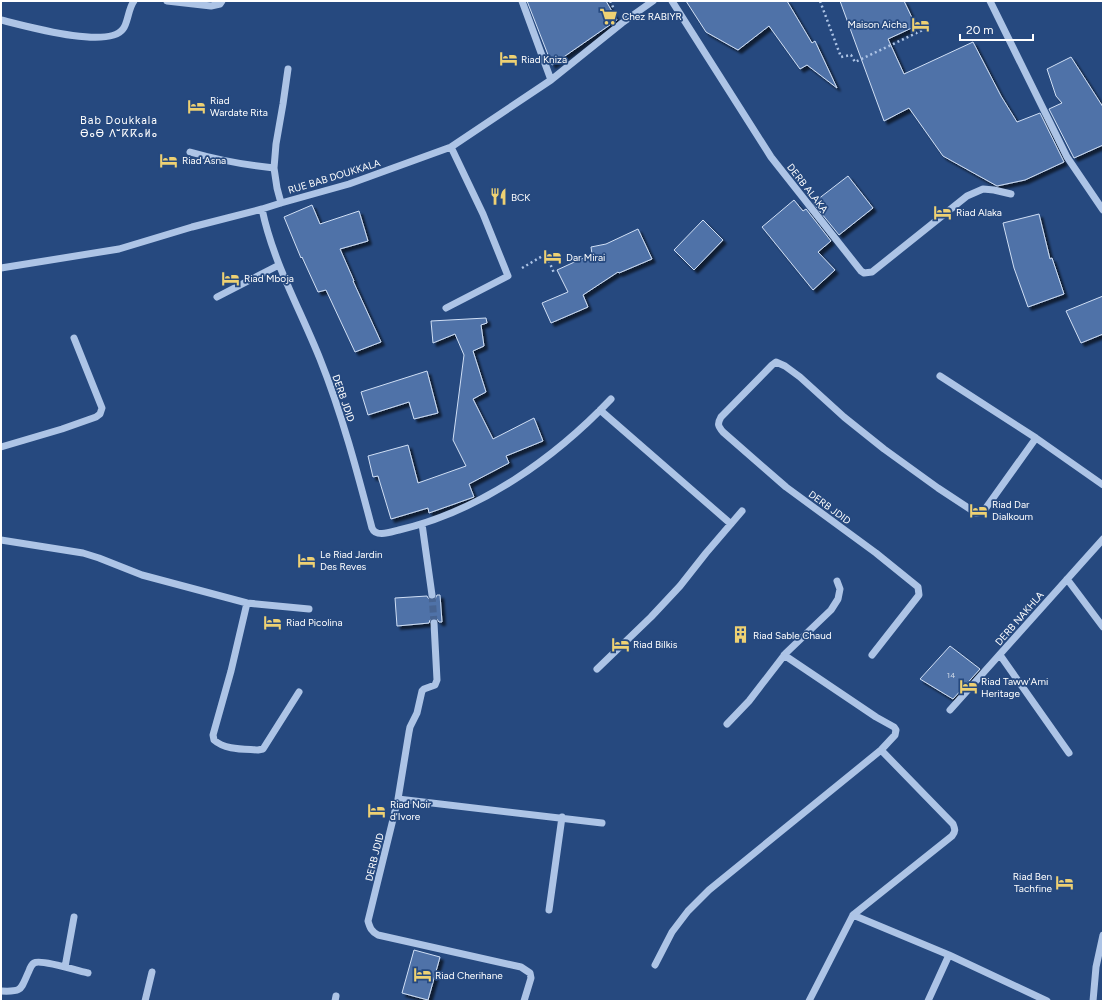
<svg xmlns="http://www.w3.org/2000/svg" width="1104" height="1002" viewBox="0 0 1104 1002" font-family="Figtree,'Noto Sans Tifinagh',sans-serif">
  <defs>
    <filter id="shadow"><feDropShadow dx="3.5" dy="3.5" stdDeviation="1" flood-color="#0009"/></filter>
  </defs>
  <rect width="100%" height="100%" fill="#26497f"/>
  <!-- building -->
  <path fill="#4f72a8" stroke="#d0dff5" filter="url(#shadow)" d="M527,1H606L617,20L552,65Z
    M686,1H787L812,43L815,41L837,88L807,65L800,69L769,26L738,50L706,32Z
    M840,1H904L916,26L888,39L904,74L973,42L1001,96L1017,122L1040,113L1064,162L1025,180L997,186L943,156L909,108L884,121Z
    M1071,57L1103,107V145L1074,158L1049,109L1062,103L1056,96L1047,69Z
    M848,176L873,208L839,235L813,203Z
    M794,200L803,211L806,209L831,241L818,252L835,270L813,290L762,227Z
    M312,205L320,224L359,211L368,241L340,249L354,281H353L381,342L355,352L326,290L318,292L302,257L301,258L284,217Z
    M1039,214L1050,259L1052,258L1064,294L1028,307L1014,268L1003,223Z
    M703,220L723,240L694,270L674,250Z
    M638,229L652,259L619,273L618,272L583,295L588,307L551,323L542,303L568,292L557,270L592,254L591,247L606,244Z
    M1103,296V334L1081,343L1066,311Z
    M486,318L487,323L481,325L484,346L473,351L486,392L473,399L493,439L534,418L543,441L506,456L509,463L469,484L474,497L429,513L428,508L391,519L378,476L373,477L368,456L408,445L418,483L466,466L453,440L464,355L455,334L433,343L431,321Z
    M427,371L438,413L414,419L409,402L368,415L361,392Z
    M437,595H440L442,622H439L437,619L433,618L430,620L429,623L397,626L395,598L427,596L428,598L432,600L435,599Z
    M950,646L980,669L953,699L920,679Z
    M414,950L440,957L428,1000L402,993Z"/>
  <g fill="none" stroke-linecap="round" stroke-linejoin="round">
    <!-- minor-tunnel -->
    <path stroke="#476492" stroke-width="7" stroke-dasharray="7 3.5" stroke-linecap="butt" d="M432,595L434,623"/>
    <!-- path -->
    <path stroke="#adc4e6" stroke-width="2.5" stroke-dasharray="2 3" stroke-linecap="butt" d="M610,1L614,9
      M820,1L841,57L851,55L855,62L925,29
      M522,268L546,254L554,273"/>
    <!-- minor -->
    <path stroke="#adc4e6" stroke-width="7" d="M167,1L211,6L220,4L222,1
      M522,1L551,80
      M672,1L771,157L861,271L864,273L872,272L967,196L983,189L994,190L1011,194
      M990,1L1067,157L1103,210
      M1,20C22,25 108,50 123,29C128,23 128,9 134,1
      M190,152C218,160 245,165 274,168
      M281,203L277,188L274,168L276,144L283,104L288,69
      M262,209C273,262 300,309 320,359C342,414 357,471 372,528C376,538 391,532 399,530C480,511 554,459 611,399
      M1,268L119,249L192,227L262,209L281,203L349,184L451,147L551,80L622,23L653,1
      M217,297L279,265
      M446,308L508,276L483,214L451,147
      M940,376L1036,438L1103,485
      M600,410L731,524
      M1,447L62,429L96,417L100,414L102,408L74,338
      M422,524L432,595
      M1,540L83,553L99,558L142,575L247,603L309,609
      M1067,579L1103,627
      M247,603L231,671L213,735L214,740C225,750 244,749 258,750L263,749L299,692
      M434,623L437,680L435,685L424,689L422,691L417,713L410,727L409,732L398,799L368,921C370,928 371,931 378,935L521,967L530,973L531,978L524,1001
      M872,655L919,595L918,587L876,553L786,487L723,432C718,426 717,424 721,417L772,365L776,362L785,366L800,377L844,417L884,449L938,488L976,513L983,512L1036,438
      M1000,655L1069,753
      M597,669L651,617L680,586L706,553L742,511
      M950,710L1103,539
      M727,724L749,701L786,653L831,610L838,599L840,589L837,581
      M881,750L953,824C955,829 956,831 952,836L853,915L949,955L1047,1001
      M398,799L602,823
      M549,910L562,817
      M655,965L672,932L688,911L709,890L881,750L895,735L896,730L894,727L876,717L784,655
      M65,967L74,917
      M1,991C23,992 20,990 29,971C30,968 31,965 34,963C40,959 79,971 88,973
      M145,1001L152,972
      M335,1001L336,996
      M809,1001L853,915
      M928,1001L949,955
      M1093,1001L1096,967L1103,935"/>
  </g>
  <!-- icons -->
  <defs>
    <symbol id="supermarket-bare" viewBox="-9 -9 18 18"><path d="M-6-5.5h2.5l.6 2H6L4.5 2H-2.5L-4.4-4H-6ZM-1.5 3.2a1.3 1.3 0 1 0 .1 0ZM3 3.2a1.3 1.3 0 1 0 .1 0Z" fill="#eed173" stroke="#26497f" stroke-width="2.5" paint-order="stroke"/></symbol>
    <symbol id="hotel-bare" viewBox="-9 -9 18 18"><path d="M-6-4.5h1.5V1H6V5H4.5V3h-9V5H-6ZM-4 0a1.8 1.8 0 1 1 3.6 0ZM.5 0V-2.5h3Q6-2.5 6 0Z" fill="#eed173" stroke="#26497f" stroke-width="2.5" paint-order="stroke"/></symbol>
    <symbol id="restaurant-bare" viewBox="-9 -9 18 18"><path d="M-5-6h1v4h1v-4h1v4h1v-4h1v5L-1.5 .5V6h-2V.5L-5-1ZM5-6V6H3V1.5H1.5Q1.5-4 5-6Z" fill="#eed173" stroke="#26497f" stroke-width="2.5" paint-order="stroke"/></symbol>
    <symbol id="building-bare" viewBox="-9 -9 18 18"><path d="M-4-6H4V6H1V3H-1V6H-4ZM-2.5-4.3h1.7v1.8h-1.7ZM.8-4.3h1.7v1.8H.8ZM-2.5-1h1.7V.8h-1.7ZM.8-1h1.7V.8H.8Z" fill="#eed173" stroke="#26497f" stroke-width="2.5" paint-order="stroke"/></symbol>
  </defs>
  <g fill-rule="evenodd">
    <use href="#supermarket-bare" x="596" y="4" width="25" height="25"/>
    <use href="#hotel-bare" x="908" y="12" width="25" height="25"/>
    <use href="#hotel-bare" x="496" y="46" width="25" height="25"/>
    <use href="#hotel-bare" x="184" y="94" width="25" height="25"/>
    <use href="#hotel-bare" x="156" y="148" width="25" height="25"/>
    <use href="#restaurant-bare" x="486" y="184" width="25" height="25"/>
    <use href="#hotel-bare" x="930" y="200" width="25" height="25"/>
    <use href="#hotel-bare" x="540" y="244" width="25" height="25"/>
    <use href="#hotel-bare" x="218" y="266" width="25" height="25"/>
    <use href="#hotel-bare" x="966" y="498" width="25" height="25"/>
    <use href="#hotel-bare" x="294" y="548" width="25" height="25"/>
    <use href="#hotel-bare" x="260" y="610" width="25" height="25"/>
    <use href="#building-bare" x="728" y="622" width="25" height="25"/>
    <use href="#hotel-bare" x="608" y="632" width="25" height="25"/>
    <use href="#hotel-bare" x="956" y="674" width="25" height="25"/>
    <use href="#hotel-bare" x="364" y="798" width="25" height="25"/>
    <use href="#hotel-bare" x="1052" y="870" width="25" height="25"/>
    <use href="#hotel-bare" x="410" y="962" width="25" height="25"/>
  </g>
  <g text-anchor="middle" stroke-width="3.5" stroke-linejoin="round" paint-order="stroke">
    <!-- number labels -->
    <g font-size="8" fill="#d3dce9">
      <text x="951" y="678">14</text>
    </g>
    <!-- poi labels -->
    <g font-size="10" fill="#fff" stroke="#26497f" text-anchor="start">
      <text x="622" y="20">Chez RABIYR</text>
      <text x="907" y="28" text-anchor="end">Maison Aicha</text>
      <text x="521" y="63">Riad Kniza</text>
      <text x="210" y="104">Riad<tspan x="210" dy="12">Wardate Rita</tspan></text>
      <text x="182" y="164">Riad Asna</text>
      <text x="511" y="201">BCK</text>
      <text x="956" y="216">Riad Alaka</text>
      <text x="566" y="261">Dar Mirai</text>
      <text x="244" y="282">Riad Mboja</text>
      <text x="992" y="508">Riad Dar<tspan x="992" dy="12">Dialkoum</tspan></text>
      <text x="320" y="558">Le Riad Jardin<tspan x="320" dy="12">Des Reves</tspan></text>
      <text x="286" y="626">Riad Picolina</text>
      <text x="753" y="639">Riad Sable Chaud</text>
      <text x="633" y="648">Riad Bilkis</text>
      <text x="981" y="685">Riad Taww'Ami<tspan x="981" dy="12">Heritage</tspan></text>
      <text x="390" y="808">Riad Noir<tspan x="390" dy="12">d'Ivore</tspan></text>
      <text x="1052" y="880" text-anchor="end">Riad Ben<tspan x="1052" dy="12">Tachfine</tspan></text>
      <text x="435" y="979">Riad Cherihane</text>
    </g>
    <!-- street labels -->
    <g font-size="10" fill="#fff" stroke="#26497f">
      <text transform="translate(334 176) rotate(-17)" y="4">RUE BAB DOUKKALA</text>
      <text transform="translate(808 188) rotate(52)" y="4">DERB ALAKA</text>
      <text transform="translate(344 398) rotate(71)" y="4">DERB JDID</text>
      <text transform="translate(830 507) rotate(36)" y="4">DERB JDID</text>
      <text transform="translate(1019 618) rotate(-49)" y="4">DERB NAKHLA</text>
      <text transform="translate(374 857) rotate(-76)" y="4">DERB JDID</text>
    </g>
    <!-- neighbourhood labels -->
    <g font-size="11" letter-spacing="1" fill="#fff" stroke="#26497f">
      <text x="119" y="124">Bab Doukkala<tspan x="119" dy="13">ⴱⴰⴱ ⴷⵯⴽⴽⴰⵍⴰ</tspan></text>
    </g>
  </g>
  <!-- border -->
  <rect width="1104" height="1002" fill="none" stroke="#ffffff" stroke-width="4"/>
  <!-- scale -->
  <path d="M960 34v6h73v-6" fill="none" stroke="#ffffff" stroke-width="2"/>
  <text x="966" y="34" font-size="12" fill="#ffffff" stroke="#26497f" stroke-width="3" paint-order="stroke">20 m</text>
</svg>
